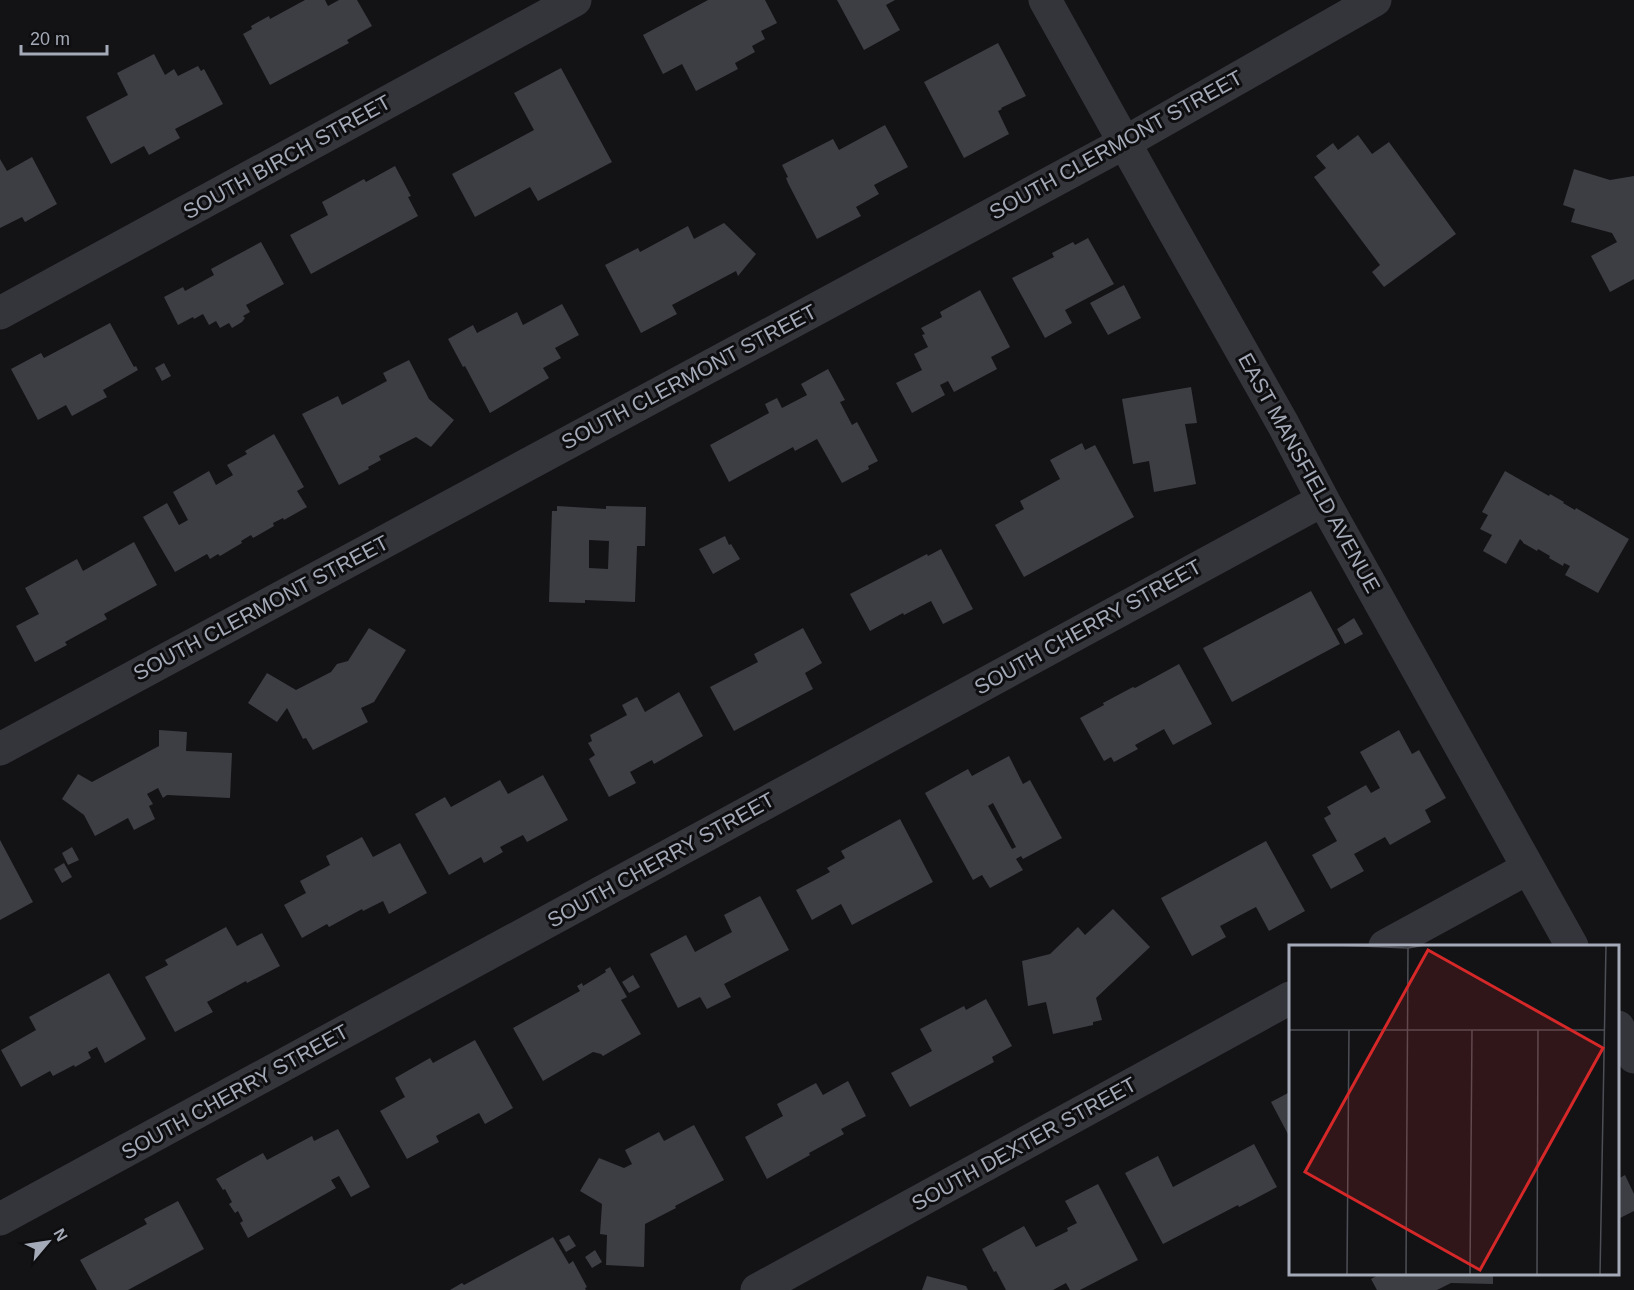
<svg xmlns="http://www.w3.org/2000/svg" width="1634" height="1290" viewBox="0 0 1634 1290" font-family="Helvetica,sans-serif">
  <rect width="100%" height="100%" fill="#131316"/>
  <!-- building -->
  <path fill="#3d3e43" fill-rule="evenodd" d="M305,0H325L328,6L339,0H357L372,26L347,40L349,43L270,85L243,34L252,29L251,26L269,16L270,19Z
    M708,0H765L777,23L761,31L765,39L752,46L755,52L735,63L738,69L696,91L682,64L663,74L643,35Z
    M837,0H895L886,5L900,30L864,50Z
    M998,43L1026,96L1001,108L1002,109L998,111L1009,134L964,158L924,82Z
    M154,54L165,75L174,69L178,76L198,66L201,71L204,69L223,104L175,129L180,138L149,155L144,146L111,164L86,117L128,95L117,73Z
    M561,68L612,162L538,201L530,187L475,217L452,174L534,130L514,93Z
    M885,125L908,167L874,185L879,194L856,207L861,216L817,239L788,183L786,178L788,177L782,165L833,139L839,150Z
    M1358,135L1372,154L1389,142L1456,234L1384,287L1372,272L1380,265L1314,177L1326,168L1316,156L1333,143L1338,150Z
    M32,157L57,204L25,222L22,217L0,228V159L7,171Z
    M395,166L411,196L408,197L418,216L311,274L290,235L328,215L322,202L364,179L366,182Z
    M1574,169L1610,180L1634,176V279L1610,292L1591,256L1617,242L1612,233L1571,222L1575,209L1563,205Z
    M724,223L756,254L738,276L736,271L672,305L677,314L641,333L605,265L638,248L640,252L688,226L694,239Z
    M1088,238L1114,284L1065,310L1072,323L1045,338L1012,278L1054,257L1052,253L1073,242L1075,245Z
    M261,242L284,284L246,305L250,312L243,316L245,318L242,322L232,328L229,323L220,328L216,321L209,325L203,314L194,319L193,317L178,325L164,297L183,287L185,291L214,275L211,269Z
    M1124,285L1141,318L1108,335L1090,303Z
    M980,290L1010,347L991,357L997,369L954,392L948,381L940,385L945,395L912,413L896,383L922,370L914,354L928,347L922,335L925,334L921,328L942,317L940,312Z
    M562,304L579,335L555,348L561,358L543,368L549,378L490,413L465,366L463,367L448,339L473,325L477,333L517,312L523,325Z
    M110,323L134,367L136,366L138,370L103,390L107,397L72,416L66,405L38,420L11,369L41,353L44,358Z
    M409,360L429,399L454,420L431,447L416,437L379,456L381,460L368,467L369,469L339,485L302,414L338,396L342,405L387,381L383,373Z
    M164,363L171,376L162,381L155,368Z
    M828,369L845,400L840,402L852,425L857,422L878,461L868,466L869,469L842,483L817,439L795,451L793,447L729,482L710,445L769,413L765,404L777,398L782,408L807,395L801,384Z
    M1191,387L1197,423L1185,424L1196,484L1154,492L1149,461L1133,464L1122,399Z
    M274,434L304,487L297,491L307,507L284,520L283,518L273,523L274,526L253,538L251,535L241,541L242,543L220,556L218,554L210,559L207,554L175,572L143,517L167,503L179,525L188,520L173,492L209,471L216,485L233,475L227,465L247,454L245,451Z
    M1082,443L1085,450L1095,445L1134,517L1024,577L995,525L1024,509L1020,501L1060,479L1050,460Z
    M1505,471L1549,496L1550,494L1564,502L1563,503L1575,510L1576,508L1629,539L1598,593L1565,575L1570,566L1564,563L1563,566L1549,558L1550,556L1538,549L1537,551L1523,543V542L1520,539L1506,564L1483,551L1492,535L1480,529L1488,515L1482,512Z
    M557,506L606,509V506L646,507L645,546H637L635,602L585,600V603L549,602L552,511H557ZM589,540L609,541L608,569L589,568Z
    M725,536L729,545L731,544L740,559L713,574L699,549Z
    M134,542L157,585L104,614L107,619L65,642L67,645L35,662L16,626L39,614L25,588L77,559L83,571Z
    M941,549L973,609L943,624L931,601L904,615L903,613L870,631L850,594L927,554L928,556Z
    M1311,591L1340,644L1232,702L1203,648Z
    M1354,618L1363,634L1345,644L1337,629Z
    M369,628L406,650L374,702L361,708L368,722L313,750L306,738L303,739L287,708L277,722L248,703L267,673L296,690L331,672L337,664L348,661Z
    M803,628L822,663L805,673L813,689L734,731L710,687L758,662L754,654Z
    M1179,664L1212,724L1173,745L1164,729L1135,745L1138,749L1114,762L1111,757L1104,761L1080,718L1104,705L1103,703L1133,687L1135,688Z
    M679,692L703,736L654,764L652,760L630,772L636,783L609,797L589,759L595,755L588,743L592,741L590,735L627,715L622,705L637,697L645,712Z
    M159,730L187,732L186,751L232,753L230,798L167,795L163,798L158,788L147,794L153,804L149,806L155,819L134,830L128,818L95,836L84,815L62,799L78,774L92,782L159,746Z
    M1399,730L1412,754L1419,750L1446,798L1425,810L1431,822L1390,845L1385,837L1354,854L1364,871L1331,889L1312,855L1337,841L1324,818L1331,814L1327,807L1366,785L1371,793L1380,788L1360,752Z
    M1009,756L1023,784L1030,780L1062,838L1023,859L1021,856L1016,859L1023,870L990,888L982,875L973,880L925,793L968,769L972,776ZM993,803L1016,847L1012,849L988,806Z
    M543,775L568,820L527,842L523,835L500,847L503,852L484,863L481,857L449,875L415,814L445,797L451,807L500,780L508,794Z
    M900,819L933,882L852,925L841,904L812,920L796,890L830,872L827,868L845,858L841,851Z
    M362,837L373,857L400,843L427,893L389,914L383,901L363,911L362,909L329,927L327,924L302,938L284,905L306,893L300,881L330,865L326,856Z
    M0,840L33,902L0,920Z
    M1266,841L1305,911L1269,931L1256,907L1220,926L1226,937L1192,956L1161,898Z
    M72,847L79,860L68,865L62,853Z
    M64,863L72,877L62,883L54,869Z
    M760,896L789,950L724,984L731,997L707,1009L700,997L678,1008L650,954L686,935L695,952L732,932L724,915Z
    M1113,909L1150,947L1096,998L1102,1020L1093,1022V1025L1053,1034L1046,1002L1028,1006L1022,961L1050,954L1078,927L1085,935Z
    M226,927L237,946L262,933L280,966L247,983L246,981L207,1002L213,1012L175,1032L145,977L168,965L165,960Z
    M610,967L627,997L621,1000L641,1034L603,1056L601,1054L593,1052L543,1081L513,1028L580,991L577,986L582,983L583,986L606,972L605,970Z
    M109,973L146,1039L105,1063L97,1047L88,1052L91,1058L75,1067L74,1065L53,1076L50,1071L21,1087L1,1050L36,1030L29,1017Z
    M633,975L640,987L629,993L622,982Z
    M986,999L1012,1046L992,1057L994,1062L910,1107L891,1073L932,1051L920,1029L964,1006L966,1010Z
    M475,1040L513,1108L485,1124L479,1113L436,1136L439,1142L407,1159L380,1111L405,1097L395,1078L430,1058L433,1063Z
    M848,1081L866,1116L841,1129L844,1134L809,1153L810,1155L767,1179L745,1137L783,1116L777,1104L816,1083L823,1095Z
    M1290,1092V1138L1271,1102Z
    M694,1125L724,1180L675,1206L676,1208L645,1224L644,1267L606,1265L607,1235L600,1234L602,1204L580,1191L599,1158L624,1168L632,1164L625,1150L659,1132L664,1141Z
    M338,1129L370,1187L351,1197L339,1176L331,1180L336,1188L248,1238L240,1223L243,1221L238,1211L235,1213L229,1204L232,1202L225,1189L223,1190L216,1179L263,1153L267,1160L312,1136L314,1141Z
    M1254,1144L1277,1187L1239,1207L1238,1205L1163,1244L1125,1173L1158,1156L1173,1187Z
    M1625,1175L1634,1194V1211L1618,1219V1179Z
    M1098,1184L1138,1260L1080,1290H1070L1066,1283L1053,1290H1006L996,1271L994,1272L982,1249L1024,1226L1036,1247L1068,1231L1067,1228L1077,1223L1065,1201Z
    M178,1201L204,1249L128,1290H97L80,1260L147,1224L144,1219Z
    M569,1235L576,1246L566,1252L559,1240Z
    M553,1237L569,1264L573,1261L587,1287L585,1288L586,1290H450L462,1283L464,1285Z
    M595,1250L602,1262L592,1268L585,1257Z
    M1380,1274H1493V1284L1451,1283L1437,1290H1377L1371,1279Z
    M927,1276L966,1286L968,1290H922Z"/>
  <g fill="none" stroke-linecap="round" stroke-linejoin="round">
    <!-- minor -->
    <path stroke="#34353b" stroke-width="33" d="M1045,0L1167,219L1283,424L1323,500L1572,946
      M0,313L575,0
      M0,749L1124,143L1375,0
      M1385,946L1528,868
      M1618,1027L1634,1057
      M0,1219L1323,500
      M757,1290L1290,998"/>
  </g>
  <g text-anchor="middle" stroke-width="6" stroke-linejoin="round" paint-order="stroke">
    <!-- street labels -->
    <g font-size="21" fill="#a4aab7" stroke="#0e0e10">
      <text transform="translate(1116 145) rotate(-29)" y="7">SOUTH CLERMONT STREET</text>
      <text transform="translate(287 157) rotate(-29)" y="7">SOUTH BIRCH STREET</text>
      <text transform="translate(689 377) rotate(-28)" y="7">SOUTH CLERMONT STREET</text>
      <text transform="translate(1309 473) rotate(61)" y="7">EAST MANSFIELD AVENUE</text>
      <text transform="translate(261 608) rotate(-28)" y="7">SOUTH CLERMONT STREET</text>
      <text transform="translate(1088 627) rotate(-29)" y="7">SOUTH CHERRY STREET</text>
      <text transform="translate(661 860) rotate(-29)" y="7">SOUTH CHERRY STREET</text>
      <text transform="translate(235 1092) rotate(-29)" y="7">SOUTH CHERRY STREET</text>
      <text transform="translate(1024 1144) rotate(-29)" y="7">SOUTH DEXTER STREET</text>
    </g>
  </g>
  <!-- overview -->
  <g transform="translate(1289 945)">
    <rect width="330" height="330" fill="#131316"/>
    <path fill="none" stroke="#4d4f56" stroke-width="1.5" d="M47,0L119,3L136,0M0,85H315M58,330L60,85M117,330L119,3M181,330L183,85M248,330L249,85M311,330L317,0"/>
    <path fill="#d62828" fill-opacity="0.15" stroke="#d62828" stroke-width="3" d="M139,5L314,103L191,325L16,227Z"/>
    <rect width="330" height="330" fill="none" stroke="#a4aab7" stroke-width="3"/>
  </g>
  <!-- north arrow -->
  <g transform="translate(48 1242) rotate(61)" stroke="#0e0e10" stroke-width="4.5" paint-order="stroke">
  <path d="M0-4.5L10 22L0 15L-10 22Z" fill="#a4aab7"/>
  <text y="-9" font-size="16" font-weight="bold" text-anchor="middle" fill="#a4aab7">N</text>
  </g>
  <!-- scale -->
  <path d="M21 45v9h86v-9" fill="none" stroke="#a4aab7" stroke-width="3"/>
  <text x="30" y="45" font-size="18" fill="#a4aab7" stroke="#0e0e10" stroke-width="4.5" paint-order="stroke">20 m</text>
</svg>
